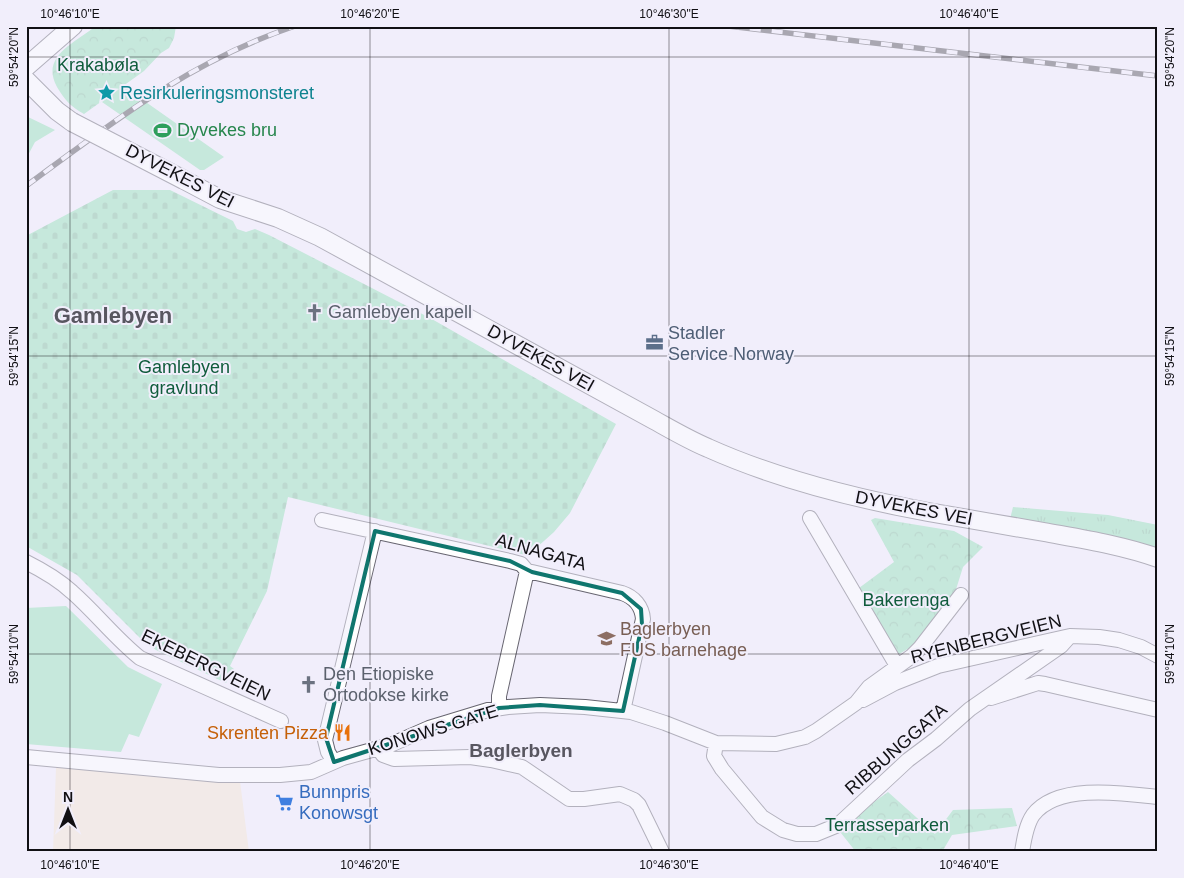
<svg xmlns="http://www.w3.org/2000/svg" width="1184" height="878" viewBox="0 0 1184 878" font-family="Helvetica,sans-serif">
  <defs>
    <pattern id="grass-tufts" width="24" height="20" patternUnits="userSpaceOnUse" patternTransform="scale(1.25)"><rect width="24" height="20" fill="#93dfb5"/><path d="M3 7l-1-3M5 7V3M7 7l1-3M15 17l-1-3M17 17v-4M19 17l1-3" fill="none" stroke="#7ebe9b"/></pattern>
    <pattern id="cemetery-stones" width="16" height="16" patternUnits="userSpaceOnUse" patternTransform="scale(1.25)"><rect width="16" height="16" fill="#93dfb5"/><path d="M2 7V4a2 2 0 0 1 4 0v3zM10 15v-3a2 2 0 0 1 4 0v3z" fill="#7ebe9b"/></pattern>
    <pattern id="park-crowns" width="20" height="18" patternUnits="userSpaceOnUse" patternTransform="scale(1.25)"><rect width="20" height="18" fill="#93dfb5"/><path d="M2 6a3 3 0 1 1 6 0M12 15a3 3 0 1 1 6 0" fill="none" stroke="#7ebe9b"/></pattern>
  </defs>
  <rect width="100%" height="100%" fill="#f1eefb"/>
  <!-- commercial -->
  <path fill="#f3e4d1" d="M56,767L240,781L249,852H53Z"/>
  <!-- grass -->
  <path fill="url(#grass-tufts)" d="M1013,507L1108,515L1158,525V550L1130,540L1010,519Z"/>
  <!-- cemetery -->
  <path fill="url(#cemetery-stones)" d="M113,190H170L233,221L237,229L246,232L255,229L269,235L430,318L616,424L570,513L554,532L535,549L530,556L288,497L267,591L230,666L234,669L226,683L156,650L142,640L77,575L26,546V236Z"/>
  <!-- park -->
  <path fill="url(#park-crowns)" d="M96,26H176L174,38L169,48L161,53L144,71L84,114C71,107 64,99 57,87C40,56 75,43 96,26Z
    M875,518L954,531L983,547L963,567L953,599L919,642L896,656L865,603L859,588L894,562L871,520Z
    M888,792L935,834L953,810L1012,808L1017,826L952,835L942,852H856L837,828Z"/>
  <!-- garden -->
  <path fill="#93dfb5" d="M123,86L224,157L204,170H200L102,102Z
    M26,116L55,130L35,142L26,159Z
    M66,606L128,667L162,684L139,737L129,734L121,752L26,744V608Z"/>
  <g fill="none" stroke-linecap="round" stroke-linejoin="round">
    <defs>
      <path id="minor" d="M810,518L897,666
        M322,520L510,561L521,564L527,571L532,572L622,593C634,597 642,606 643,619L623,711
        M26,562C42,570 59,580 72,592C96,613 115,638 140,658L281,721
        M991,698L1038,683L1045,684L1158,710
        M863,700L895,683L938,666L1070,636L1099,637L1119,640L1141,647L1158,656
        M499,708V696L527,571
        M716,743L714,756L722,769L762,817L783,830L797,834H816L838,825L908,760L936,739L970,709L1061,646L1070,636
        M378,748L383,755L394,759L470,757L491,760L522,767L569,799H584L620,794L634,800L639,805L662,852
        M26,757L219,775H280L311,772L343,758L390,745L429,728L488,710L508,707L540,705L585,707L631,712L665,723L716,743L776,744L805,737L816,731L856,703L869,687L912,656L920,648L961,595
        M334,762L328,752L325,740L375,531
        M1022,852C1024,840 1026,825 1033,815C1057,783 1123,793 1158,797"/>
      <path id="tertiary" d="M26,67L73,26
        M26,80L57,111L72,122
        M184,180L220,199L278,218L320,237L654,420C672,430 689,440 708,448C777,479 853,498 928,512C967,519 1005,525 1044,532C1082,539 1121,545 1158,558"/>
    </defs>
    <!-- minor casing -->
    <use href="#minor" stroke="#686671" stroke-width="16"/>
    <!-- tertiary casing -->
    <use href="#tertiary" stroke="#686671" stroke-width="20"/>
    <!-- minor -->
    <use href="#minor" stroke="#fff" stroke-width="14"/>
    <!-- tertiary -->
    <use href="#tertiary" stroke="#fff" stroke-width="18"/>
    <defs>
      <path id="rail" d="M728,26L1158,76
        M26,186C113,122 190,61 295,26"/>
    </defs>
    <!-- rail casing -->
    <use href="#rail" stroke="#525057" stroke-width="5.5"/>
    <!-- rail -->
    <use href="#rail" stroke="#f1eefb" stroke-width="4" stroke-dasharray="11" stroke-linecap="butt"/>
    <defs>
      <path id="tertiary-bridge" d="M72,122L184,180"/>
    </defs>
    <!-- tertiary-bridge casing -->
    <use href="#tertiary-bridge" stroke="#686671" stroke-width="20" stroke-linecap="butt"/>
    <!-- tertiary-bridge -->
    <use href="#tertiary-bridge" stroke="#fff" stroke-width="18"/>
  </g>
  <!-- marked area -->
  <path d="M0 0H1184V878H0ZM375,531L510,561L532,572L622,593L641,609L642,625L623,711L540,705L499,708L334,762L326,738Z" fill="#f1eefb" fill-opacity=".55" fill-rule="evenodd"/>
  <path fill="none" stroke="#0f766e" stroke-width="4" stroke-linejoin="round" d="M375,531L510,561L532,572L622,593L641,609L642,625L623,711L540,705L499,708L334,762L326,738Z"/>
  <!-- ticks -->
  <path fill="none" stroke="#111014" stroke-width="1" stroke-opacity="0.45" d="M70,26V852M370,26V852M669,26V852M969,26V852M26,57H1158M26,356H1158M26,654H1158"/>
  <!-- icons -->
  <defs>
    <symbol id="sight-bare" viewBox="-9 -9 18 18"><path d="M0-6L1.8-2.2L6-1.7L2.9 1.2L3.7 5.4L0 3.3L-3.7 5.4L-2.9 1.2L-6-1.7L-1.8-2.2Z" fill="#0f9aa8" stroke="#f1eefb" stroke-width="2.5" paint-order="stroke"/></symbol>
    <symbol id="stadium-bare" viewBox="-9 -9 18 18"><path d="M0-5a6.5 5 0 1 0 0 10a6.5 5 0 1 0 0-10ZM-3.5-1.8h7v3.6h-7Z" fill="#2e9e5b" stroke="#f1eefb" stroke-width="2.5" paint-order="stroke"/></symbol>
    <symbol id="church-bare" viewBox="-9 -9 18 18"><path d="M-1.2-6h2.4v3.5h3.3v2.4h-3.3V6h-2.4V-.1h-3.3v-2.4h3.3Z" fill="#6b7280" stroke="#f1eefb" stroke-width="2.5" paint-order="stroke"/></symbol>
    <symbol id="office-bare" viewBox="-9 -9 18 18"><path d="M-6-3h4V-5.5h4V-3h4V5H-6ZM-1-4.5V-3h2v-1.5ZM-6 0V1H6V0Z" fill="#5c6f8a" stroke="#f1eefb" stroke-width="2.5" paint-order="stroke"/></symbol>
    <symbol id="school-bare" viewBox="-9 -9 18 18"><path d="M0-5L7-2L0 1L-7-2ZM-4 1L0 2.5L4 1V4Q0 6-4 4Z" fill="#8d6e63" stroke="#f1eefb" stroke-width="2.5" paint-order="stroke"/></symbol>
    <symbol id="restaurant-bare" viewBox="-9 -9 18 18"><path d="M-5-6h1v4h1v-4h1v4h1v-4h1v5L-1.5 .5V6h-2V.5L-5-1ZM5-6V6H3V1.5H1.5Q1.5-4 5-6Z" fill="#e8710a" stroke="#f1eefb" stroke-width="2.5" paint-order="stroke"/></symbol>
    <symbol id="supermarket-bare" viewBox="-9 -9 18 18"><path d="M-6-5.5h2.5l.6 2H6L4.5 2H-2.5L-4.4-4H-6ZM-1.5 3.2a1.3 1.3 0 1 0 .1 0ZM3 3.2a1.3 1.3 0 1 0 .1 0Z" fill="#3f7fe0" stroke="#f1eefb" stroke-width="2.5" paint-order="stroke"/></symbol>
  </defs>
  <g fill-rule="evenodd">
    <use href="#sight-bare" x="94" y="80" width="25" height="25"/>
    <use href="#stadium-bare" x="150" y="118" width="25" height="25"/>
    <use href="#church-bare" x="302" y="300" width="25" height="25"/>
    <use href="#office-bare" x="642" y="330" width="25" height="25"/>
    <use href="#school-bare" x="594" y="626" width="25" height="25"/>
    <use href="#church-bare" x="296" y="672" width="25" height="25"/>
    <use href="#restaurant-bare" x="330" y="720" width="25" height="25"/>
    <use href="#supermarket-bare" x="272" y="790" width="25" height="25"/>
  </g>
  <g text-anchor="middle" stroke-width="4" stroke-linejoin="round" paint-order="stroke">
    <!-- park labels -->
    <g font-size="18" fill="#105c3c" stroke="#f1eefb">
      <text x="98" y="71">Krakabøla</text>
      <text x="184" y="373">Gamlebyen<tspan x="184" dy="21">gravlund</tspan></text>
      <text x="906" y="606">Bakerenga</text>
      <text x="887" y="831">Terrasseparken</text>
    </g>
    <!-- culture labels -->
    <g font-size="18" fill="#0d838f" stroke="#f1eefb" text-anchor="start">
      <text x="120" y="99">Resirkuleringsmonsteret</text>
    </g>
    <!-- leisure labels -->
    <g font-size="18" fill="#27864d" stroke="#f1eefb" text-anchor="start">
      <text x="177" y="136">Dyvekes bru</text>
    </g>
    <!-- street labels -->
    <g font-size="18" fill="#111014" stroke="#f1eefb">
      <text transform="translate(180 176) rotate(27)" y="6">DYVEKES VEI</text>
      <text transform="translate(541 358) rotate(29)" y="6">DYVEKES VEI</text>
      <text transform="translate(914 508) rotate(11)" y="6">DYVEKES VEI</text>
      <text transform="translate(541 552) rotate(16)" y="6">ALNAGATA</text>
      <text transform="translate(986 639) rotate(-14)" y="6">RYENBERGVEIEN</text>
      <text transform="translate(206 665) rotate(26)" y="6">EKEBERGVEIEN</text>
      <text transform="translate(433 730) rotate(-17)" y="6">KONOWS GATE</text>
      <text transform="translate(896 749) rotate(-41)" y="6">RIBBUNGGATA</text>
    </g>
    <!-- worship labels -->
    <g font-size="18" fill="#5b616d" stroke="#f1eefb" text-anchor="start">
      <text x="328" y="318">Gamlebyen kapell</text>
      <text x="323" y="680">Den Etiopiske<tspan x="323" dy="21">Ortodokse kirke</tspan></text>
    </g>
    <!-- service labels -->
    <g font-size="18" fill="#4e5e75" stroke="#f1eefb" text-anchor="start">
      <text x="668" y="339">Stadler<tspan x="668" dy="21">Service Norway</tspan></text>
    </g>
    <!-- education labels -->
    <g font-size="18" fill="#785e54" stroke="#f1eefb" text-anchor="start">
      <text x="620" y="635">Baglerbyen<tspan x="620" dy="21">FUS barnehage</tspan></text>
    </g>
    <!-- food labels -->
    <g font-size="18" fill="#c56008" stroke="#f1eefb" text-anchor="end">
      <text x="328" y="739">Skrenten Pizza</text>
    </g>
    <!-- shop labels -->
    <g font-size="18" fill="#366cbe" stroke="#f1eefb" text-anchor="start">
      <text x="299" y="798">Bunnpris<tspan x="299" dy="21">Konowsgt</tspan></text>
    </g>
    <!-- neighbourhood labels -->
    <g font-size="19" font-weight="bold" fill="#585660" stroke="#f1eefb">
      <text x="521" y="757">Baglerbyen</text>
    </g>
    <!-- district labels -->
    <g font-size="22" font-weight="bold" fill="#585660" stroke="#f1eefb">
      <text x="113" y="323">Gamlebyen</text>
    </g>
  </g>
  <!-- border -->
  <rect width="1184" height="878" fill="none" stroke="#f1eefb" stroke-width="55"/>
  <!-- north arrow -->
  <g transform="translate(68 810)" stroke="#f1eefb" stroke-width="4" paint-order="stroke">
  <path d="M0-4L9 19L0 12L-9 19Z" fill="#111014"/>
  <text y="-8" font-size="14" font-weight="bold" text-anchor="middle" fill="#111014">N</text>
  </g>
  <rect x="28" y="28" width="1128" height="822" fill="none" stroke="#111014" stroke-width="2"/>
  <g font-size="12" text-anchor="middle" fill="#111014">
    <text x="70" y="18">10°46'10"E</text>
    <text x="370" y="18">10°46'20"E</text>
    <text x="669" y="18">10°46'30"E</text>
    <text x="969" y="18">10°46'40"E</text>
    <text transform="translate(14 57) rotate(-90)" y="4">59°54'20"N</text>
    <text transform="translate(1170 57) rotate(-90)" y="4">59°54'20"N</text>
    <text transform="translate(14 356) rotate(-90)" y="4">59°54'15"N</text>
    <text transform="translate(1170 356) rotate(-90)" y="4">59°54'15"N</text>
    <text transform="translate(14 654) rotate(-90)" y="4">59°54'10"N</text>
    <text transform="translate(1170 654) rotate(-90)" y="4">59°54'10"N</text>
    <text x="70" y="869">10°46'10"E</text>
    <text x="370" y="869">10°46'20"E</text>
    <text x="669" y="869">10°46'30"E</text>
    <text x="969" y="869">10°46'40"E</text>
  </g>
</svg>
